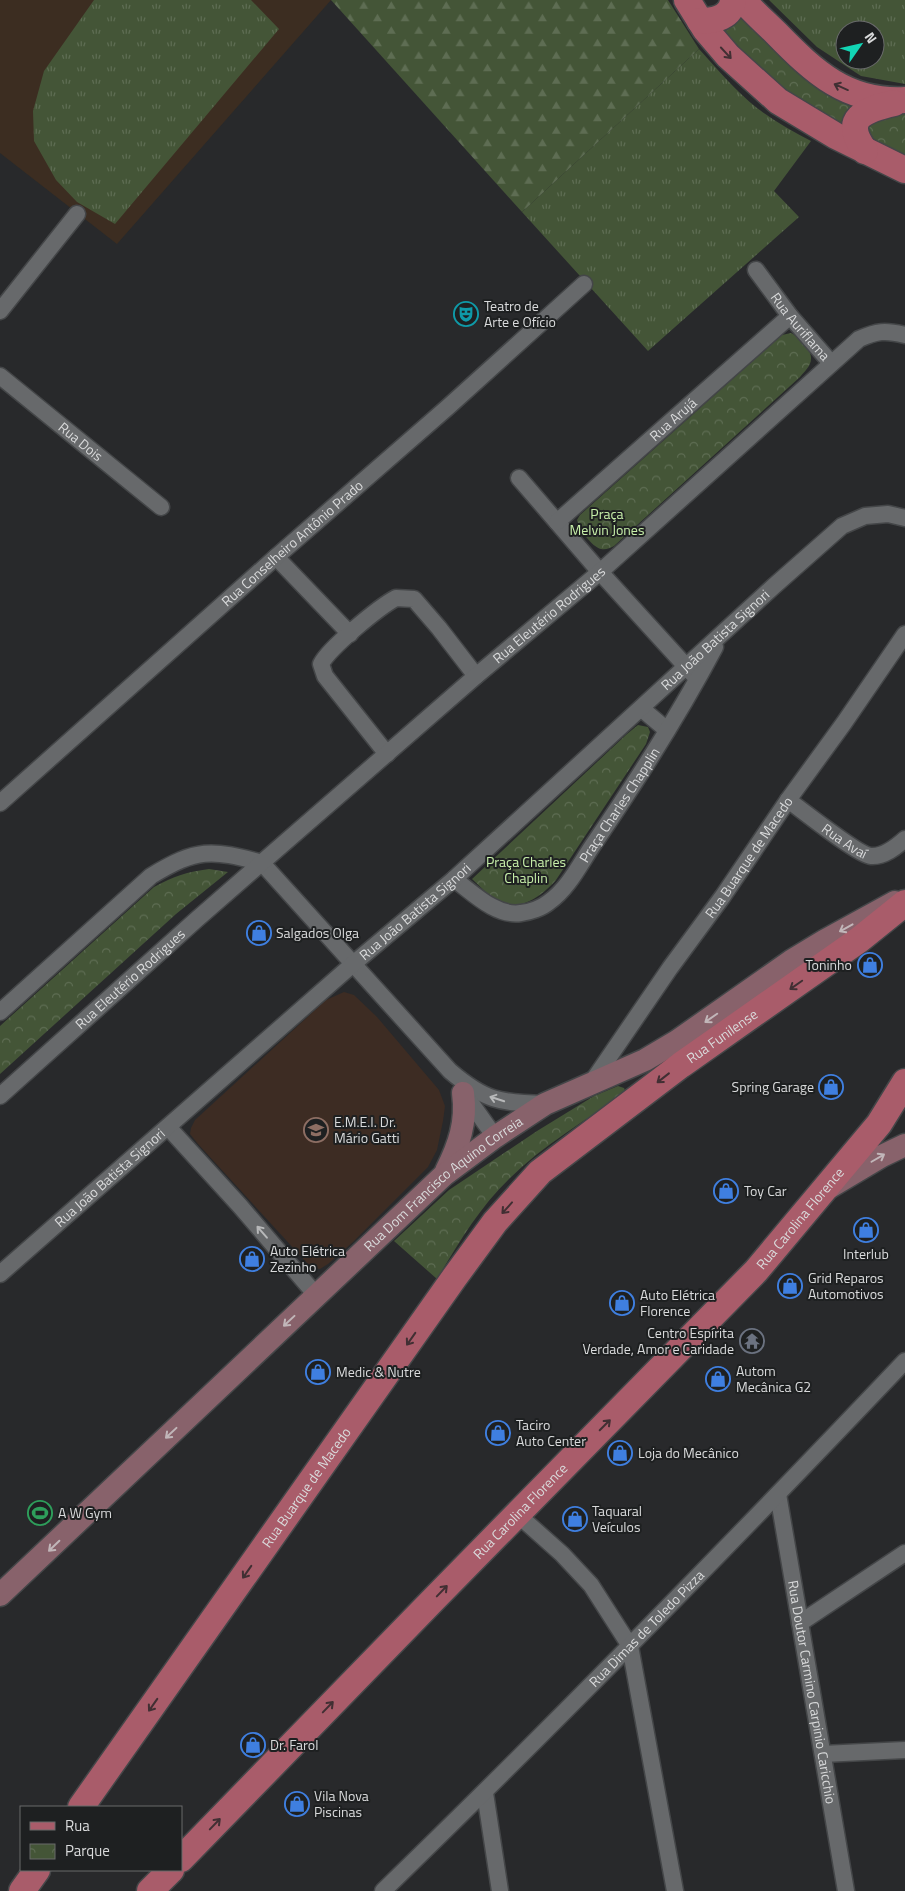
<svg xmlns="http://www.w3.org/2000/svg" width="905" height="1891" viewBox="0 0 905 1891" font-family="'Titillium Web',sans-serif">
  <defs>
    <pattern id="grass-tufts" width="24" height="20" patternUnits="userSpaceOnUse" patternTransform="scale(1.25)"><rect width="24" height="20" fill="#445537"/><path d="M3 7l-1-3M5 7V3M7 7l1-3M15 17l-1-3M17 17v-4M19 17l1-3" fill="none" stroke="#5e6d53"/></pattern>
    <pattern id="forest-firs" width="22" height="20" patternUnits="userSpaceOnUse" patternTransform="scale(1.25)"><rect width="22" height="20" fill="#445537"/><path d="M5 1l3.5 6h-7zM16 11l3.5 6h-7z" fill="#5e6d53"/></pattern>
    <pattern id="park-crowns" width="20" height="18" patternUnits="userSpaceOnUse" patternTransform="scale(1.25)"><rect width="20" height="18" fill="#445537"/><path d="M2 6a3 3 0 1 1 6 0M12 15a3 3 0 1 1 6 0" fill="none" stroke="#5e6d53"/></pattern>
  </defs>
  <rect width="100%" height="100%" fill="#28292b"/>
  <!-- commercial -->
  <path fill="#3c2d21" d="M0,0H331L117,244L0,153Z"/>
  <!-- education -->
  <path fill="#3d2c23" d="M344,992L354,995L377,1017L439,1090L445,1106L443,1121L437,1150L428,1167L353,1242L328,1264L320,1269L314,1268L307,1263L198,1144L190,1134L191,1128L195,1120L326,1000Z"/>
  <!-- grass -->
  <path fill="url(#grass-tufts)" fill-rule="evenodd" d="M94,0H251L279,29L115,224L77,202L56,180L34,141L33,111L44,71Z
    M769,0H905V84L861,76L817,47ZM845,30H875V60H845Z
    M699,49C717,69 736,91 757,108C774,121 792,131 811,141L774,191L799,217L648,351L522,212Z"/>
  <!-- forest -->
  <path fill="url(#forest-firs)" d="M331,0H668L699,49L522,212Z"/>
  <!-- park -->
  <path fill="url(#park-crowns)" d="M741,17L856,104L844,131L784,92L723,34L720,27L734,19Z
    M905,113V160L868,142L864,122L892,114Z
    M791,333C799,337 812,349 811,359C811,366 804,372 800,377L614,546C610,548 606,550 601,549C592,547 579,529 577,520L580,515L782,335Z
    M638,725L648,727L650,732L646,744L556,880C540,898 516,915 492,898C485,892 479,885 472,879L627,734Z
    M209,869L228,872L176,914L0,1074V1026L154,887C174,876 187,872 209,869Z
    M618,1086L624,1088L626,1093C586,1120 543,1145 509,1179C479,1208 458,1244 437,1279L394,1241L449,1190L537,1131L594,1096Z"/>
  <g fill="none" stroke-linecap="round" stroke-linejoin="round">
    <defs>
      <g id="street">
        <path id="s1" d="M756,270L790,316L831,363"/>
        <path d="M0,311L77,214"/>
        <path id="s2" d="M0,376L161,507"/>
        <path d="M519,478L600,572L693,674"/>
        <path id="s3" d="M557,522L790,316"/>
        <path d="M276,557L350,634"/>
        <path d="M642,709L667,730"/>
        <path d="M387,754L325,676L321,664C329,648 379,607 396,598L414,599L439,628L476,676"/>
        <path id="s4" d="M788,800C802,810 858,855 871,856C884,857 896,847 905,839"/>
        <path id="s5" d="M0,803L276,557L448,407L584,284"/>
        <path id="s6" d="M454,879C472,892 496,917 521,913C530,912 542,908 549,902C569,888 581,862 595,842C638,779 679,715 715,647"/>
        <path d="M0,1012L151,876C197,848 211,849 262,863L450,1071C485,1101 500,1103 545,1104"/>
        <path id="s7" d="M592,1082L670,968L723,896L788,800L844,723L905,634"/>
        <path d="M463,1092L495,1137"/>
        <path id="s8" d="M0,1096L196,920L476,676L600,572L859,339C877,331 885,330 905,335"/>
        <path d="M168,1127L240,1206L316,1295"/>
        <path id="s9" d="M0,1274L353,964L454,879L774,586L842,526L865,516L888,514L905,518"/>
        <path id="s10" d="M778,1494L846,1891"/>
        <path d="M517,1514L562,1554L591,1585L630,1646L675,1891"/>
        <path d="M800,1623L905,1553"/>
        <path d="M823,1754L905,1750"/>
        <path d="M485,1793L500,1891"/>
        <path id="s11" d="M383,1891C561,1718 734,1541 905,1361"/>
      </g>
      <g id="secondary">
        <path d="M446,1171C459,1145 467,1122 463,1093"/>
        <path d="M830,1187L882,1156L905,1145"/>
        <path id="s12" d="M0,1595L444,1175L495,1137L545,1104L645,1060L677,1041L791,961L824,941L895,902"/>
      </g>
      <g id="primary">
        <path d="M687,0L705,29L728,56L778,101L836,136L905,170"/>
        <path d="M743,0C753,12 765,22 776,33C814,72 847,103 905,100"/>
        <path d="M700,21C714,21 732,17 733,0"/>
        <path d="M865,151C841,118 864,110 894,103"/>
        <path id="s13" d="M81,1807L454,1278L495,1222L540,1172L681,1065L859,940L905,903"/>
        <path id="s14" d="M181,1859L432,1601L756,1271L879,1124L905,1082"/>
        <path d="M22,1891L37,1870"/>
        <path d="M150,1891L171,1870"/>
      </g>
    </defs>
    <!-- street casing -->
    <use href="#street" stroke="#444648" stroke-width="19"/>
    <!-- secondary casing -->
    <use href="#secondary" stroke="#444648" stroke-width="25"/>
    <!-- primary casing -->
    <use href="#primary" stroke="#444648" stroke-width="29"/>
    <!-- street -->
    <use href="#street" stroke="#67696b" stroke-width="16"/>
    <!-- secondary -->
    <use href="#secondary" stroke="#88626b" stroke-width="22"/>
    <!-- primary -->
    <use href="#primary" stroke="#a95c6a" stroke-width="26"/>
  </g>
  <!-- one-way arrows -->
  <defs><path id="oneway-shaft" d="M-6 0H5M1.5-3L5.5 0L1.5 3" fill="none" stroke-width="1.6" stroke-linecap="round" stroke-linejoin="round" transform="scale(1.25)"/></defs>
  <g stroke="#412f33">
    <use href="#oneway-shaft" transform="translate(726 53) rotate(47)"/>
    <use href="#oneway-shaft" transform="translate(841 87) rotate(-156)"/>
    <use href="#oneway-shaft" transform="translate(796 985) rotate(145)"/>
    <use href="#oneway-shaft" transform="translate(663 1078) rotate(142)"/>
    <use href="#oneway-shaft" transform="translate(507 1208) rotate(132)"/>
    <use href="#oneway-shaft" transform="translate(411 1339) rotate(125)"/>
    <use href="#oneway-shaft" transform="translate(605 1425) rotate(-45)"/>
    <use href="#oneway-shaft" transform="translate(247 1572) rotate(125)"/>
    <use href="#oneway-shaft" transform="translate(442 1591) rotate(-46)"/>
    <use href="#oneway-shaft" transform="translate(153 1705) rotate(125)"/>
    <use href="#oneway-shaft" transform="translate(328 1707) rotate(-46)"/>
    <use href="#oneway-shaft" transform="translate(215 1824) rotate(-46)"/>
  </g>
  <g stroke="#c1b6b9">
    <use href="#oneway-shaft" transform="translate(846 928) rotate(151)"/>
    <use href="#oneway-shaft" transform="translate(711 1018) rotate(145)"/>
    <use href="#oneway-shaft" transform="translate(878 1158) rotate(-30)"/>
    <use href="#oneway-shaft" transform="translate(289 1321) rotate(137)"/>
    <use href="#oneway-shaft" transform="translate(171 1433) rotate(137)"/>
    <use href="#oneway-shaft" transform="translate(54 1546) rotate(136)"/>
  </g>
  <g stroke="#b7b8b9">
    <use href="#oneway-shaft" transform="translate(497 1099) rotate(-162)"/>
    <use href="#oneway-shaft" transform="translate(262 1232) rotate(-131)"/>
  </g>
  <!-- icons -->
  <defs>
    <symbol id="theatre-ring" viewBox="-11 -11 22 22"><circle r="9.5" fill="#1e2021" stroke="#0f9aa8" stroke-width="1.5"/><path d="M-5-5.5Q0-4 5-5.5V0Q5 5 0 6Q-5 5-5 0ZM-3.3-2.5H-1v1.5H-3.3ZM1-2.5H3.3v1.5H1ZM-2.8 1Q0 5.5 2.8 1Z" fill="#0f9aa8"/></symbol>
    <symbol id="shop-ring" viewBox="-11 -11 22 22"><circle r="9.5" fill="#1e2021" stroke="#3f7fe0" stroke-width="1.5"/><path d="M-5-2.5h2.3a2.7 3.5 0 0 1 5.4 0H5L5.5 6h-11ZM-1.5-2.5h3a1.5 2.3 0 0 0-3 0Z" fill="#3f7fe0"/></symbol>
    <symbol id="school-ring" viewBox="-11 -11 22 22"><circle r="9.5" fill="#1e2021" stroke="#8d6e63" stroke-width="1.5"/><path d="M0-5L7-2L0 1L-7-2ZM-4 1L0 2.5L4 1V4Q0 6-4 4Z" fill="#8d6e63"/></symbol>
    <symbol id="temple-ring" viewBox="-11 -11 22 22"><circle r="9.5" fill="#1e2021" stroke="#6b7280" stroke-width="1.5"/><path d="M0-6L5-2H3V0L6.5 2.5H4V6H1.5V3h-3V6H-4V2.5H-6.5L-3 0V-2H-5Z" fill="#6b7280"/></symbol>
    <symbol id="stadium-ring" viewBox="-11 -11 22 22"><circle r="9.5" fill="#1e2021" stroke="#2e9e5b" stroke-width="1.5"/><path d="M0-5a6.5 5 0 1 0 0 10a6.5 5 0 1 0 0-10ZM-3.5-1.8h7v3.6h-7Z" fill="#2e9e5b"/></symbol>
  </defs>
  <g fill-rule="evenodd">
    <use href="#theatre-ring" x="452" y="300" width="28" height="28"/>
    <use href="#shop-ring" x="245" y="919" width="28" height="28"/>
    <use href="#shop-ring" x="856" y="951" width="28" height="28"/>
    <use href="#shop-ring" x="817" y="1073" width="28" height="28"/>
    <use href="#school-ring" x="302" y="1116" width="28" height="28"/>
    <use href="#shop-ring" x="712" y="1177" width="28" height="28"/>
    <use href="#shop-ring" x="852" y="1216" width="28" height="28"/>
    <use href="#shop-ring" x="238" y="1245" width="28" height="28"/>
    <use href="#shop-ring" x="776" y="1272" width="28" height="28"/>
    <use href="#shop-ring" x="608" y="1289" width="28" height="28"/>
    <use href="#temple-ring" x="738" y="1327" width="28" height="28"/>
    <use href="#shop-ring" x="304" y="1358" width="28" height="28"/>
    <use href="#shop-ring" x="704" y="1365" width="28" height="28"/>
    <use href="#shop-ring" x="484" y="1419" width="28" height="28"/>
    <use href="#shop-ring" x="606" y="1439" width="28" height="28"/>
    <use href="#stadium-ring" x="26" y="1499" width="28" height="28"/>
    <use href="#shop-ring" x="561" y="1505" width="28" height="28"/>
    <use href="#shop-ring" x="239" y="1731" width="28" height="28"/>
    <use href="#shop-ring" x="283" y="1790" width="28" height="28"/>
  </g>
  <g text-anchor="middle" stroke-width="4" stroke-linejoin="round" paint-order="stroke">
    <!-- poi labels -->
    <g font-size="14" fill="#d9dadb" stroke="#1e2021" text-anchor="start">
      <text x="484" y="311">Teatro de<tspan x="484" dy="16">Arte e Ofício</tspan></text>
      <text x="276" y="938">Salgados Olga</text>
      <text x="852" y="970" text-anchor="end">Toninho</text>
      <text x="814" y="1092" text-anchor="end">Spring Garage</text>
      <text x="334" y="1127">E.M.E.I. Dr.<tspan x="334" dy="16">Mário Gatti</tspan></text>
      <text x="744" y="1196">Toy Car</text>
      <text x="270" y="1256">Auto Elétrica<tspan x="270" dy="16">Zezinho</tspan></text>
      <text x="866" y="1259" text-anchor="middle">Interlub</text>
      <text x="808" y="1283">Grid Reparos<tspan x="808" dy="16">Automotivos</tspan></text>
      <text x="640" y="1300">Auto Elétrica<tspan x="640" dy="16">Florence</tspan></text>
      <text x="734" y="1338" text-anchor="end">Centro Espírita<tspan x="734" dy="16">Verdade, Amor e Caridade</tspan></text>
      <text x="736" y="1376">Autom<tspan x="736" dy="16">Mecânica G2</tspan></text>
      <text x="336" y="1377">Medic &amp; Nutre</text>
      <text x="516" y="1430">Taciro<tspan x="516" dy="16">Auto Center</tspan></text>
      <text x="638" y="1458">Loja do Mecânico</text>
      <text x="592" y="1516">Taquaral<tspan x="592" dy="16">Veículos</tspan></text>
      <text x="58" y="1518">A W Gym</text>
      <text x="270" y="1750">Dr. Farol</text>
      <text x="314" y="1801">Vila Nova<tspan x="314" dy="16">Piscinas</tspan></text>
    </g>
    <!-- street labels -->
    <g font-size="14" fill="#d9dadb" stroke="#1e2021">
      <text dy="5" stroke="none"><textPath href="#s1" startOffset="72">Rua Auriflama</textPath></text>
      <text dy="5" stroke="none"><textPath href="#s3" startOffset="155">Rua Arujá</textPath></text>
      <text dy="5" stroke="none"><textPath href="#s2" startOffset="104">Rua Dois</textPath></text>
      <text dy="5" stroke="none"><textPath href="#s5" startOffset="391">Rua Conselheiro Antônio Prado</textPath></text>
      <text dy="5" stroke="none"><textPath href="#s8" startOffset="730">Rua Eleutério Rodrigues</textPath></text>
      <text dy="5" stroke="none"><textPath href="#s9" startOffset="956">Rua João Batista Signori</textPath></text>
      <text dy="5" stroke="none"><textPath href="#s6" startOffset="228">Praça Charles Chapplin</textPath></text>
      <text dy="5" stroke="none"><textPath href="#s4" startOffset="70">Rua Avaí</textPath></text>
      <text dy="5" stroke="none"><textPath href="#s7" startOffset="274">Rua Buarque de Macedo</textPath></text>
      <text dy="5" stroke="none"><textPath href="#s9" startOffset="551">Rua João Batista Signori</textPath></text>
      <text dy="5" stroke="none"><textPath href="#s8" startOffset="175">Rua Eleutério Rodrigues</textPath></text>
      <text dy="5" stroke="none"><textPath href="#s13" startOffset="1011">Rua Funilense</textPath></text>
      <text dy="5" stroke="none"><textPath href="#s9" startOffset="146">Rua João Batista Signori</textPath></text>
      <text dy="5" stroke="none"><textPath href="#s12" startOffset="605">Rua Dom Francisco Aquino Correia</textPath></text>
      <text dy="5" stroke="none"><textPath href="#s14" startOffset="891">Rua Carolina Florence</textPath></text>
      <text dy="5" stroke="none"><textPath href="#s13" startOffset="391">Rua Buarque de Macedo</textPath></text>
      <text dy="5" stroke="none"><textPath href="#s14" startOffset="486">Rua Carolina Florence</textPath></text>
      <text dy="5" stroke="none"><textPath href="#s11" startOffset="372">Rua Dimas de Toledo Pizza</textPath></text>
      <text dy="5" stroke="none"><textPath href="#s10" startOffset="201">Rua Doutor Carmino Carpinio Caricchio</textPath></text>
    </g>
    <!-- park labels -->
    <g font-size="14" fill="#c8f0aa" stroke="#1e2021">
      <text x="607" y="519">Praça<tspan x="607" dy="16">Melvin Jones</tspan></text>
      <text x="526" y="867">Praça Charles<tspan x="526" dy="16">Chaplin</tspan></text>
    </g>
  </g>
  <!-- legend -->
  <rect x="20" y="1806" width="162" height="65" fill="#1e2021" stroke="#696a6b"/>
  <rect x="30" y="1822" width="25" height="8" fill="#a95c6a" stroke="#696a6b"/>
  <text x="65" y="1831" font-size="15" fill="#d9dadb">Rua</text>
  <rect x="30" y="1844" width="25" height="15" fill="url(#park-crowns)" stroke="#696a6b"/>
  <text x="65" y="1856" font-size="15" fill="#d9dadb">Parque</text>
  <!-- north arrow -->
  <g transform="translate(860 45) rotate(56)"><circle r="24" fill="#1e2021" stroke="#696a6b"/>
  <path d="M0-4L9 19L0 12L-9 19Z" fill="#12d5b4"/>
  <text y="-8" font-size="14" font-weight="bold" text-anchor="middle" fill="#d9dadb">N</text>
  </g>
</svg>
